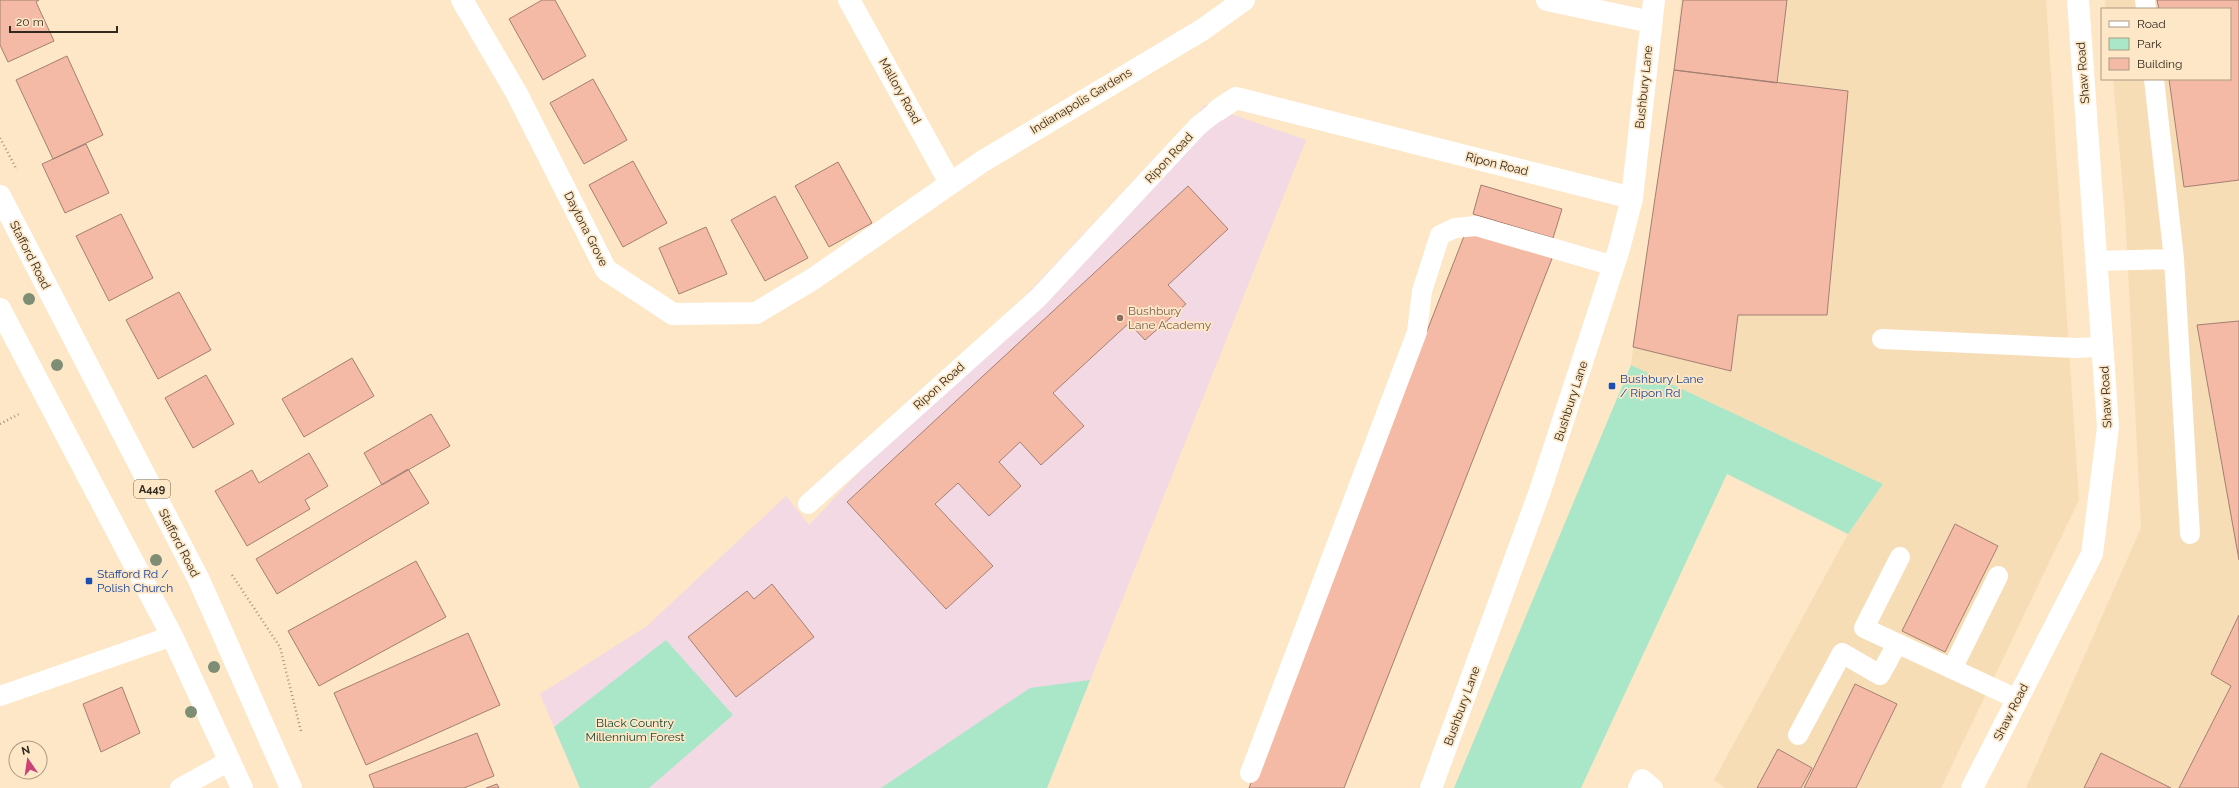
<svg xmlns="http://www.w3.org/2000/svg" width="2239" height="788" viewBox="0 0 2239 788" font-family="Raleway,sans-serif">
  <rect width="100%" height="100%" fill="#fde7c7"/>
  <!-- built -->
  <path fill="#f7ddb6" d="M1681,0H2046L2079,500L1941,788H1725L1714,780L1848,534L1883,484L1631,365L1674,70Z
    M2105,0H2239V788H2026L2141,528L2125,213L2113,79H2230V9H2106Z"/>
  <!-- education -->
  <path fill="#f2d9e4" d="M1205,105L1306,140L1047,788H580L540,694L647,626L786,496L809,525Z"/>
  <!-- green -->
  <path fill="#a9e7c8" d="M1631,365L1883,484L1848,534L1727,474L1581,788H1454Z
    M666,640L733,715L649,788H580L554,727Z
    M1090,680L1047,788H881L1030,688Z"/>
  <!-- building -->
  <path fill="#f5baa5" stroke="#a37f73" d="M0,0H39L36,2L54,41L8,62L0,45Z
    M542,0H555L586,56L543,80L509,19Z
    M1683,0H1787L1777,83L1674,70Z
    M2157,0H2239V180L2184,187L2169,79H2230V9H2159Z
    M67,56L103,135L53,159L16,80Z
    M1674,70L1848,91L1827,315H1738L1731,371L1633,347Z
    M593,79L627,140L584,164L550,103Z
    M86,144L109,193L65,213L42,164Z
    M633,161L667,223L623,247L589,185Z
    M838,162L872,223L829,247L795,186Z
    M1481,185L1562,209L1553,238L1473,214Z
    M1188,186L1228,229L1168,285L1186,304L1145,340L1129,323L1053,393L1084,426L1041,465L1020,442L999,462L1021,486L989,516L958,483L935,504L993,566L946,609L847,502Z
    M775,196L808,258L765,281L731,220Z
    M121,214L153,278L109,301L76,236Z
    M706,227L727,274L679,294L659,248Z
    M1466,231L1553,256L1344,788H1249Z
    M179,292L211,350L158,379L126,320Z
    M2239,321V560L2197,325Z
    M352,358L374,396L304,437L282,399Z
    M206,375L234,424L193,448L165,398Z
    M431,414L450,446L382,485L364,453Z
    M309,453L328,486L305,500L310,509L247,546L215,491L252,470L259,483Z
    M408,469L429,503L277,594L256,559Z
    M1955,524L1998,546L1945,652L1902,631Z
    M416,561L446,617L319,686L288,631Z
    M772,584L814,637L736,697L688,637L747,591L754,599Z
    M2239,615V788H2179L2231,686L2211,674Z
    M468,633L500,705L366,765L334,693Z
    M1855,684L1897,704L1856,788H1804Z
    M122,687L140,733L101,752L83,704Z
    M477,733L494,776L464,788H374L369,775Z
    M1778,749L1812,768L1801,788H1757Z
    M2101,753L2171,788H2084Z
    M497,784L499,788H486Z"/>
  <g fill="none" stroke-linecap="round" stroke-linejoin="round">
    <!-- path -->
    <path stroke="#a4947c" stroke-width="2.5" stroke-dasharray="1 3" stroke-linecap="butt" d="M0,138L17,170
      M0,424L21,413
      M232,575L280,647L301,731"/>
    <!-- lane -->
    <path stroke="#fff" stroke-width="20" d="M2145,0L2146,9
      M2154,79L2174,259
      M2097,261L2174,259L2190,534
      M1882,339L2075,348L2103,347
      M808,504L1038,298L1198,126L1218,110
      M1900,557L1864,628L2017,699
      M1952,669L1998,576
      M0,696L172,636
      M1798,735L1842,653L1880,675L1897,644
      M1250,773L1417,332L1422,291L1440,235L1455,228L1476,226L1614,266
      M180,788L229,761
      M1638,788L1642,779L1653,788"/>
    <!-- street -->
    <path stroke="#fff" stroke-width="22" d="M462,0L517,94L606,270L673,314L756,313L813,279L983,161L1202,30L1244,0
      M849,0L950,183
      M1547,0L1651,22
      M1218,110L1236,98L1632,198
      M1972,788L2092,554L2108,427L2078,0"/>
    <!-- secondary -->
    <path stroke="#fff" stroke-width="22" d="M1431,788L1540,491L1619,249L1632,198L1654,0"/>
    <!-- highway -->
    <path stroke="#fff" stroke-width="22" d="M0,196L199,580L291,788
      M0,309L172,636L242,788"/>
  </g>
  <!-- trees -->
  <g fill="#7e8e75">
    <circle cx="29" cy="299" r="6"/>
    <circle cx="57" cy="365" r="6"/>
    <circle cx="156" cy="560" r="6"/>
    <circle cx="214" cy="667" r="6"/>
    <circle cx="191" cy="712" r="6"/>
  </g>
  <!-- markers -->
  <circle fill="#8d6e63" stroke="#fde7c7" stroke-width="1.5" cx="1120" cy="318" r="4"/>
  <g fill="#1a4fb4" stroke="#fde7c7" stroke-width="1.5">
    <rect x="1608" y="382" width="8" height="8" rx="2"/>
    <rect x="85" y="577" width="8" height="8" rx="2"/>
  </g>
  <g text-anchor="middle" stroke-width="3.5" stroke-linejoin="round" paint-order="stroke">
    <!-- shield labels -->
    <rect fill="#fde7c7" stroke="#6e6250" stroke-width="1" x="134" y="480" width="36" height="18" rx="3"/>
    <g font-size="11" font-weight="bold" fill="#31291d">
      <text x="152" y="493">A449</text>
    </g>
    <!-- street labels -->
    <g font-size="12" fill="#31291d" stroke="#fde7c7">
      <text transform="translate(2083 73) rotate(-94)" y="4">Shaw Road</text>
      <text transform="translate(1644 87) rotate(-84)" y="4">Bushbury Lane</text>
      <text transform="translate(900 91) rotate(61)" y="4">Mallory Road</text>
      <text transform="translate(1081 101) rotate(-31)" y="4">Indianapolis Gardens</text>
      <text transform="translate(1169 158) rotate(-47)" y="4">Ripon Road</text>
      <text transform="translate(1497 164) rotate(14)" y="4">Ripon Road</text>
      <text transform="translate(586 229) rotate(63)" y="4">Daytona Grove</text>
      <text transform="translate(30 255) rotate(63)" y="4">Stafford Road</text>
      <text transform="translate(939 386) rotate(-42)" y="4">Ripon Road</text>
      <text transform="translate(2106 397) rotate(-93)" y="4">Shaw Road</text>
      <text transform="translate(1571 401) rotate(-72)" y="4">Bushbury Lane</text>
      <text transform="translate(179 543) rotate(63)" y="4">Stafford Road</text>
      <text transform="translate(1462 706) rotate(-70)" y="4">Bushbury Lane</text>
      <text transform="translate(2011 712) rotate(-63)" y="4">Shaw Road</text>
    </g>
    <!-- education labels -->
    <g font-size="12" fill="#785e54" stroke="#fde7c7" text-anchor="start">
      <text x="1128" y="315">Bushbury<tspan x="1128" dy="14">Lane Academy</tspan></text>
    </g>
    <!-- transit labels -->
    <g font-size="12" fill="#164399" stroke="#fde7c7" text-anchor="start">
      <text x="1620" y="383">Bushbury Lane<tspan x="1620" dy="14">/ Ripon Rd</tspan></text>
      <text x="97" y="578">Stafford Rd /<tspan x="97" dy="14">Polish Church</tspan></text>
    </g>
    <!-- park labels -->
    <g font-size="12" fill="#174532" stroke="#fde7c7">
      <text x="635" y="727">Black Country<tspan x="635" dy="14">Millennium Forest</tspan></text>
    </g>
  </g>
  <!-- legend -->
  <rect x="2101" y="8" width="130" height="72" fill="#fde7c7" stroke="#ab9b83"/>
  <rect x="2109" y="21" width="20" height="6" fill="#ffffff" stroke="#ab9b83"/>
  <text x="2137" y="28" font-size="12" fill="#31291d">Road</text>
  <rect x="2109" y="38" width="20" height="12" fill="#a9e7c8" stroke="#ab9b83"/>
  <text x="2137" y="48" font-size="12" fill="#31291d">Park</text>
  <rect x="2109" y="58" width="20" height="12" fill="#f5baa5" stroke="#ab9b83"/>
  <text x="2137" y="68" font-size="12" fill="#31291d">Building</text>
  <!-- north arrow -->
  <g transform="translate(28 760) rotate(347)"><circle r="19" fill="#fde7c7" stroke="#ab9b83"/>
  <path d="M0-3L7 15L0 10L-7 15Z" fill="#cb4077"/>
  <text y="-6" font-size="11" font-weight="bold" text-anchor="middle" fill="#31291d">N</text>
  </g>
  <!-- scale -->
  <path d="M10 26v6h107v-6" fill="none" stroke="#31291d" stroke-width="2"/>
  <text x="16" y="26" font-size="12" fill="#31291d" stroke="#fde7c7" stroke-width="3" paint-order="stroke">20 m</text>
</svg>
